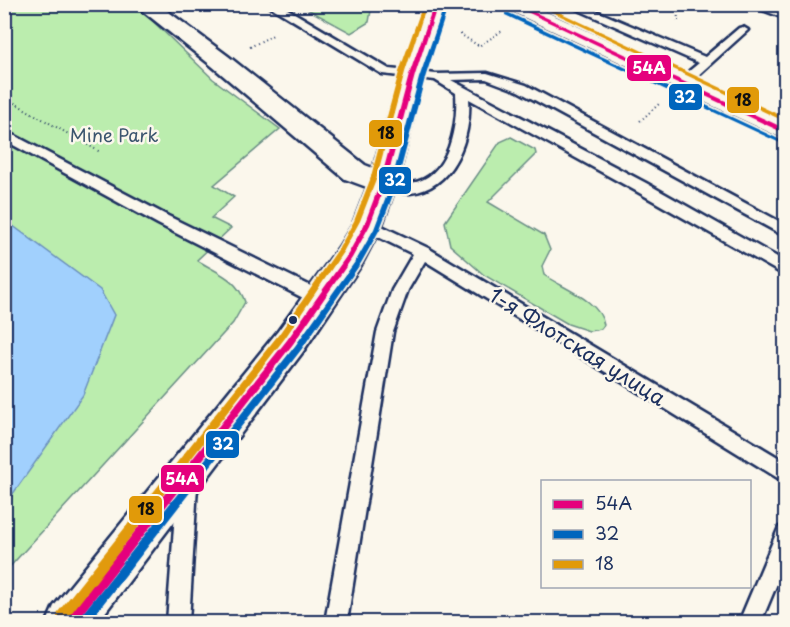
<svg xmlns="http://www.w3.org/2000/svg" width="790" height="627" viewBox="0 0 790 627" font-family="'Playpen Sans',sans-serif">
  <rect width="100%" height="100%" fill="#fbf7ec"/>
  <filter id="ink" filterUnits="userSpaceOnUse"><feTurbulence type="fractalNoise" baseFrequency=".0167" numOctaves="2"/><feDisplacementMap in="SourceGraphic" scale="12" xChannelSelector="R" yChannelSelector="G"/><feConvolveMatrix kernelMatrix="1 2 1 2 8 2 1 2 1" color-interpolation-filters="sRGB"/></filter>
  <g filter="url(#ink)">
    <!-- green -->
    <path fill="#bbedae" stroke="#6b8e86" stroke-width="1.5" d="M5,5H136L213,79L280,129L214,185L234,197L211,218L231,228L197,260C217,273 237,278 245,302L233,323L5,572Z
      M300,5H372L369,22L351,33Z
      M511,137L535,150L536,154L488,202L544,235L550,250L542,266L544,275C562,288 600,300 604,325L601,329L589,331L568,324L484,275L450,245L445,222L500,142Z"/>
    <!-- water -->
    <path fill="#a1d0fd" stroke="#6b90bd" stroke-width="1.5" d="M5,220L100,290L114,315L83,395L5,505Z"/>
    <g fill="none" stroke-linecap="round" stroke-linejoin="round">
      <defs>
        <path id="lane" d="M266,4H279L389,69L436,74L487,73L526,85L786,225V237L518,91L486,79L451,80L646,183L786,262V276L636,191L469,99C472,137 453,189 410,193C400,194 387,189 378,186L376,183L383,178C392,180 402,184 411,183C450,178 458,123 456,93L435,80L382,74Z
          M565,4H580L705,57L739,28L743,27L748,30L685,87H677V81L699,63Z
          M747,4H763L786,12V19Z
          M4,130L168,216L327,294L329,299L327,304L321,306L315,304L158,224L4,140Z
          M367,219L428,248L786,462V483L425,261L408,290L393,332L347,622H325L377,332L392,290L413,254L362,229L360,225L362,221Z
          M187,476L194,479L197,486L189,622H167L177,486L180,479Z
          M786,524V562L761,622H739L779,527Z"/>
        <path id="street" d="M134,4H158L228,56L365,165L393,176L397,183L393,190L383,193L345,179L212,66Z"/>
        <path id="secondary" d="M426,4H446L424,75L397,183L382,225L361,265L302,353L98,622H47L54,606L278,331L339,247L353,224L369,183L400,75Z
          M501,4H529L786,122V140L504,8Z"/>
      </defs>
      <!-- lane casing -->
      <use href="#lane" stroke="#1b2f5e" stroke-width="5"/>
      <!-- street casing -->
      <use href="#street" stroke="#1b2f5e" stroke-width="5"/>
      <!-- secondary casing -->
      <use href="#secondary" stroke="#1b2f5e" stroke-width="5"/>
      <!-- path -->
      <path stroke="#1b2f5e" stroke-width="2" stroke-dasharray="1 3" stroke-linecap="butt" d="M677,4L678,22
        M460,34L479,46L502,31
        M250,47L273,35
        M4,97L100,152
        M640,121L659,104"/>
      <!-- lane -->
      <use href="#lane" fill="#fbf7ec" fill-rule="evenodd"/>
      <!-- street -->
      <use href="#street" fill="#fbf7ec" fill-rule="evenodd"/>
      <!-- secondary -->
      <use href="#secondary" fill="#fbf7ec" fill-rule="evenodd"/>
      <defs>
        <path id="bus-1" d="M434,4H438L415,75L386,183L370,225L352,258L293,344L76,622H65L66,618L287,340L348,254L364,225L380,183L409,75Z
          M510,4H517L786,129V134Z"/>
        <path id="bus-2" d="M444,6L448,7L425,78L396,187L380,229L361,263L301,350L89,622H78L79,618L295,346L357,259L374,229L390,187L419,78Z
          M505,13H509L785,142L784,143H780L505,15Z"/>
        <path id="bus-3" d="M423,4H427L405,72L376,180L360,221L343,252L285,338L66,620L62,621L58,620L57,616L58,612L279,334L339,248L354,221L370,180L399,72Z
          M535,4H542L786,118V122Z"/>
      </defs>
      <!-- bus-1 casing -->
      <use href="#bus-1" stroke="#fbf7ec" stroke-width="4"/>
      <!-- bus-2 casing -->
      <use href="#bus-2" stroke="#fbf7ec" stroke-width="4"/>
      <!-- bus-3 casing -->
      <use href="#bus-3" stroke="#fbf7ec" stroke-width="4"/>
      <!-- bus-1 -->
      <use href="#bus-1" fill="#e5007d" fill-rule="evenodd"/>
      <!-- bus-2 -->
      <use href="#bus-2" fill="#0065bd" fill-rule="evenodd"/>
      <!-- bus-3 -->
      <use href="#bus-3" fill="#e19a09" fill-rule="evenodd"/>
    </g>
  </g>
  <!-- markers -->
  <circle fill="#1b2f5e" stroke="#fbf7ec" stroke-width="2" cx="293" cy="320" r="5"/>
  <g text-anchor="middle" stroke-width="5" stroke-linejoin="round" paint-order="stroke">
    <!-- far-park labels -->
    <g font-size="18" fill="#3b556e" stroke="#fbf7ec">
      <text x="114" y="142">Mine Park</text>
    </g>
    <!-- street labels -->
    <g font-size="21" fill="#1b2f5e" stroke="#fbf7ec">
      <text transform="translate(577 347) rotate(32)" y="7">1-я Флотская улица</text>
    </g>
  </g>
  <g stroke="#fbf7ec" stroke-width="2">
    <rect x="626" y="54" width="46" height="28" rx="6" fill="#e5007d"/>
    <rect x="668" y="83" width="35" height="28" rx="6" fill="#0065bd"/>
    <rect x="726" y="86" width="34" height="28" rx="6" fill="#e19a09"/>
    <rect x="368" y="119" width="35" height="29" rx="6" fill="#e19a09"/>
    <rect x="378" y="166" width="34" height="29" rx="6" fill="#0065bd"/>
    <rect x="205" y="430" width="35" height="29" rx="6" fill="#0065bd"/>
    <rect x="160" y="464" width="45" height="29" rx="6" fill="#e5007d"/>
    <rect x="128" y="495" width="35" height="29" rx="6" fill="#e19a09"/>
  </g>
  <g font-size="16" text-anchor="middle" font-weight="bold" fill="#fff">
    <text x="649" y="74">54А</text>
    <text x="685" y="103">32</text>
    <text x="395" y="186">32</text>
    <text x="223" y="450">32</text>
    <text x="182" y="485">54А</text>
  </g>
  <g font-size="16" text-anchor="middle" font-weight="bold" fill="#111">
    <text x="743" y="106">18</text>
    <text x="386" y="139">18</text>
    <text x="146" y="515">18</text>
  </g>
  <!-- margin -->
  <rect width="790" height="627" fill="none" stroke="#fbf7ec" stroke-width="24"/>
  <rect x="12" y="12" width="766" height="603" fill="none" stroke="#1b2f5e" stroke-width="2" filter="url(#ink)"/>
  <!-- legend -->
  <rect x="541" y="480" width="210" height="108" fill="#fbf7ec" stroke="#a1a7b3" stroke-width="1.5"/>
  <rect x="553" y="500" width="30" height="9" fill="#e5007d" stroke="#a1a7b3" stroke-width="1.5"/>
  <text x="595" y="510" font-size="18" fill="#1b2f5e">54А</text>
  <rect x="553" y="530" width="30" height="9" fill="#0065bd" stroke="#a1a7b3" stroke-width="1.5"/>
  <text x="595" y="540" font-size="18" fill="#1b2f5e">32</text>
  <rect x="553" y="560" width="30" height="9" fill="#e19a09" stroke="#a1a7b3" stroke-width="1.5"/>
  <text x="595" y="570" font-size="18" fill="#1b2f5e">18</text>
</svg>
